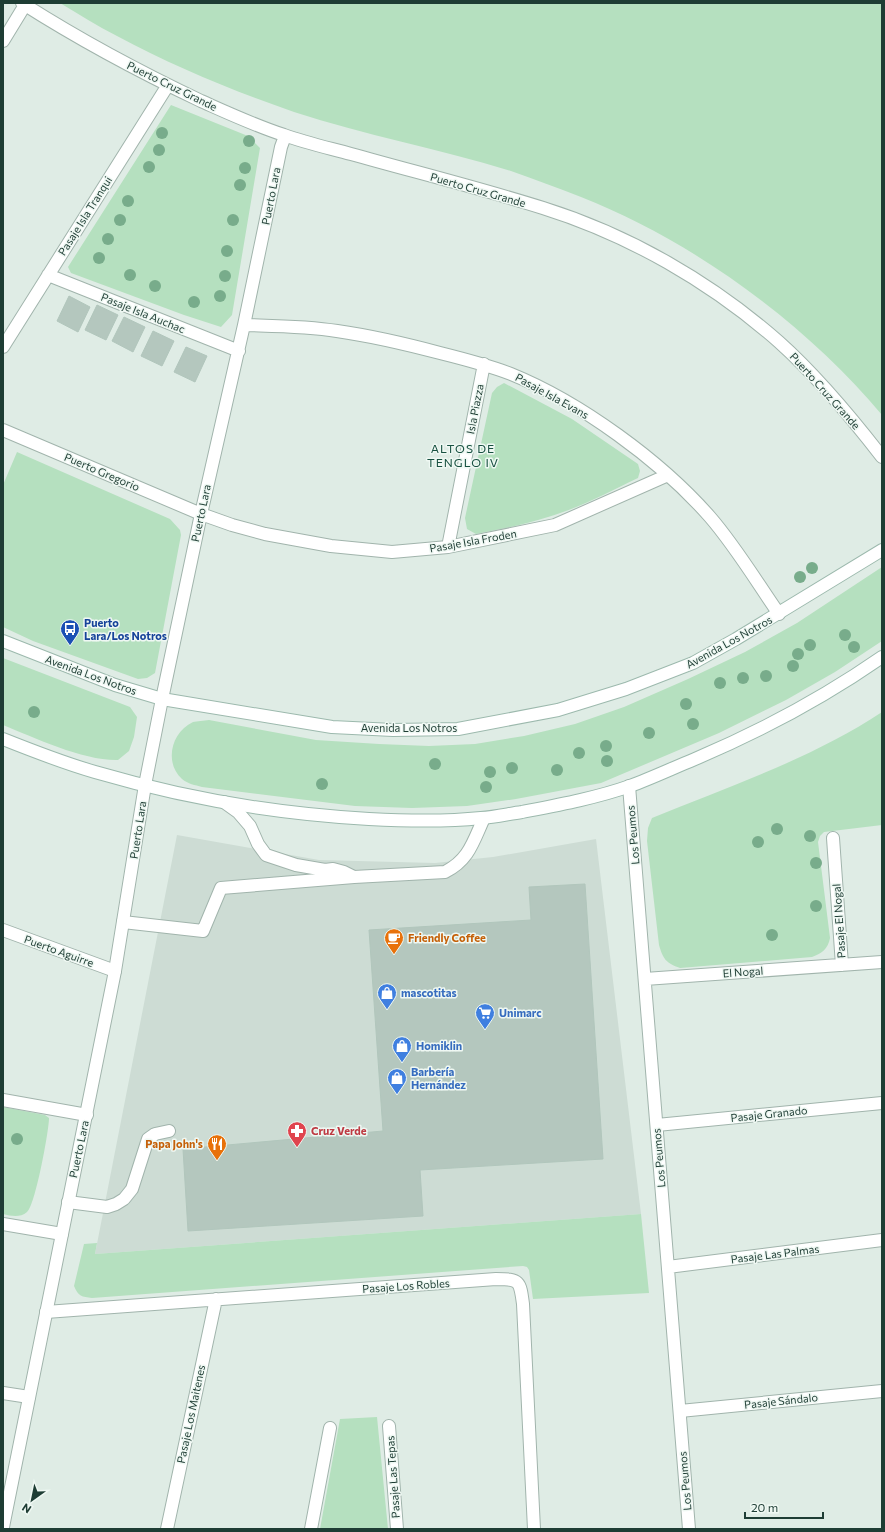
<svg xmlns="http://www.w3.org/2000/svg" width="885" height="1532" viewBox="0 0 885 1532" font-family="Commissioner,sans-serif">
  <rect width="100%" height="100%" fill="#dfece5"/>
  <!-- built -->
  <path fill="#cddcd4" d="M177,835L319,860L435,863L493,857L596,839L641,1214L95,1254Z"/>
  <!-- green -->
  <path fill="#b5e0bf" d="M60,3H882V415C805,323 693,241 581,197C558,188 534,179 511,171C439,149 365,135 294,112C233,91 173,66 117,36C97,26 79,14 60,3Z
    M171,105L248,136L260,148L232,315L221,327L184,315L71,273L68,267Z
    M504,383L572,419L638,464L640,471L638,478C609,492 579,508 548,517C524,525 500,529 476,534L467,529L465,518L492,393L497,387Z
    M17,452L170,519L180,530L181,535L155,673L147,678L138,679L33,641L3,627V485Z
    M882,567V641L835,672L786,700L719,733L601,783L516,799L467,806L412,808L355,806L202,787C195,785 188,784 182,779C164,763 171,732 193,722C197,721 204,721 209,720L316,740L379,744L429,746L475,744L524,736L575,724L624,707L688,679L745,652L797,623Z
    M3,658L130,707L137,717L134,737L129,751L118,760C84,761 35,738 3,725Z
    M882,712V825L824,832L820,836L818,842L830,938C828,949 822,953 812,957L680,968C666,963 663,959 659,945L647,841L648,828L652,818C730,786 811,759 882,712Z
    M3,1107L45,1115L49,1118C49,1131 35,1207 27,1212C20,1218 11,1216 3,1214Z
    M641,1214L649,1293L533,1299L529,1270L527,1267L523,1266L92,1298C82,1297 78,1296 74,1286L84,1244L97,1243L95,1254Z
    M377,1417L388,1529H320L340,1419Z"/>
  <!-- building -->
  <path fill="#b4c7be" stroke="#b1c6bc" d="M69,296L90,307L78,332L57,321Z
    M97,305L118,315L106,340L85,330Z
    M124,317L145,327L133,352L112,341Z
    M153,331L174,341L162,366L141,356Z
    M186,347L207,356L195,382L174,372Z
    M585,884L603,1159L420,1170L423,1216L188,1231L183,1149L383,1131L369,930L531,920L529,887Z"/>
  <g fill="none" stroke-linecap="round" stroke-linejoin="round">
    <defs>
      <path id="service" d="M224,802L238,812L250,826L258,844L266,855L296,865L325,870L333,869L344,872L352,876
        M123,922L203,931L221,888L354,877L445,872C469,860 473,842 484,818
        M68,1202L107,1207L116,1204L124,1199L132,1189L148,1139L155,1134L169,1131"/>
      <path id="minor" d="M22,3C80,40 140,72 201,101C228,113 256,126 284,135C306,143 329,148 351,154C415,172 480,188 543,208C629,235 711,282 779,342C817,376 851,417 882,457
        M3,41L25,5
        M48,275L239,351
        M244,325C275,326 306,326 337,331C372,336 406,344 440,353C464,359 488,365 511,374C580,402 661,461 710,517C736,547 756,581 779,614
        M3,347L168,85
        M3,430L201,514L232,525L265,534L331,546L392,552L448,547L555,525L668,475
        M448,547L484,364
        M162,699L201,514L244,325L281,147L285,136
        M629,786L689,1529
        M833,838L842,965
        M3,930L115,971
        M645,979L882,962
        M3,1100L87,1115
        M657,1125L882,1103
        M3,1224L62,1234
        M668,1267L882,1240
        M46,1312L496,1279C520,1279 520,1281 523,1304L534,1529
        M3,1393L29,1397
        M680,1411L882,1391
        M389,1426L397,1529
        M167,1529L216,1299
        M311,1529L330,1428"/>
      <path id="tertiary" d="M3,1527L115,971L145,785L162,699"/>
      <path id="secondary" d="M3,641L115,685L162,699L332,727L393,730L458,729L558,710L626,689L693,663L736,639L882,550
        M3,739C33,751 64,763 95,772C184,798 277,814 369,819C407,821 444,822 481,818C495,817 508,814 522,812C558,805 596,798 630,786C652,778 673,768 695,759C761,731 823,698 882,657"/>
    </defs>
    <!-- service casing -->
    <use href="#service" stroke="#a1b4ac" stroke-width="14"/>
    <!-- minor casing -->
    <use href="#minor" stroke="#a1b4ac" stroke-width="14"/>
    <!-- tertiary casing -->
    <use href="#tertiary" stroke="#a1b4ac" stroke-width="14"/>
    <!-- secondary casing -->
    <use href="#secondary" stroke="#9cb9ad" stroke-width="14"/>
    <!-- service -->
    <use href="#service" stroke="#fff" stroke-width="12"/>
    <!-- minor -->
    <use href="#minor" stroke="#fff" stroke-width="12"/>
    <!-- tertiary -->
    <use href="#tertiary" stroke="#fff" stroke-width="12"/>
    <!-- secondary -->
    <use href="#secondary" stroke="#fff" stroke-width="12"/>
  </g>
  <!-- trees -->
  <g fill="#78ac8b">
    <circle cx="162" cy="133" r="6"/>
    <circle cx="249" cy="141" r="6"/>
    <circle cx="159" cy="150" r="6"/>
    <circle cx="149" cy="167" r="6"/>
    <circle cx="245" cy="168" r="6"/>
    <circle cx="240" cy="185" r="6"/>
    <circle cx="128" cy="201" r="6"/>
    <circle cx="120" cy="220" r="6"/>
    <circle cx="233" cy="220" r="6"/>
    <circle cx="108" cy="239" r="6"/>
    <circle cx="227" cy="251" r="6"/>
    <circle cx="99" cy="258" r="6"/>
    <circle cx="130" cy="275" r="6"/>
    <circle cx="225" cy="276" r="6"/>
    <circle cx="155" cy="286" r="6"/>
    <circle cx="220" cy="296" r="6"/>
    <circle cx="194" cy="302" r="6"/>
    <circle cx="812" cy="568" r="6"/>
    <circle cx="800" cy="577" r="6"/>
    <circle cx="845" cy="635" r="6"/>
    <circle cx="810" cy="645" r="6"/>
    <circle cx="854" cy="647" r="6"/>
    <circle cx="798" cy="654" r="6"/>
    <circle cx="793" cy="666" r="6"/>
    <circle cx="766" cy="676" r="6"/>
    <circle cx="743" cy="678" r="6"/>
    <circle cx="720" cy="683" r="6"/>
    <circle cx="686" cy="704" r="6"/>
    <circle cx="34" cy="712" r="6"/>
    <circle cx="693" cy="724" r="6"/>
    <circle cx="649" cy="733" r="6"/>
    <circle cx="606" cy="746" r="6"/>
    <circle cx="579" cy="753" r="6"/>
    <circle cx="607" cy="761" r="6"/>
    <circle cx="435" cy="764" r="6"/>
    <circle cx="512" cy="768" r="6"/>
    <circle cx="557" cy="770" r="6"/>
    <circle cx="490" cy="772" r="6"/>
    <circle cx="322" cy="784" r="6"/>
    <circle cx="486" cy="787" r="6"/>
    <circle cx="777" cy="829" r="6"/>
    <circle cx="810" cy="836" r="6"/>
    <circle cx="758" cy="842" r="6"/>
    <circle cx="816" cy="863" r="6"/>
    <circle cx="816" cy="906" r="6"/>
    <circle cx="772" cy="935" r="6"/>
    <circle cx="17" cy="1139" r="6"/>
  </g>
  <!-- icons -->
  <defs>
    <symbol id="bus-pin" viewBox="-11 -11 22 30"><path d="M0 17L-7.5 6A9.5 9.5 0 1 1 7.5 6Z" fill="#1a4fb4" stroke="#eff8f3"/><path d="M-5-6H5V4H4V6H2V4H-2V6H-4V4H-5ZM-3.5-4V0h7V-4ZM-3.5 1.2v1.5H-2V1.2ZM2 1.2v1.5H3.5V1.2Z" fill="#fff"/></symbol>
    <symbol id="cafe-pin" viewBox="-11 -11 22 30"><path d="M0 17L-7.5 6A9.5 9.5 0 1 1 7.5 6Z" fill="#e8710a" stroke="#eff8f3"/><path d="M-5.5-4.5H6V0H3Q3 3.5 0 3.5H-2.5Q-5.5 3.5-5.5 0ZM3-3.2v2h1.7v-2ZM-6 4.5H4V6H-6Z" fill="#fff"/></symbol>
    <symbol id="shop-pin" viewBox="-11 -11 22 30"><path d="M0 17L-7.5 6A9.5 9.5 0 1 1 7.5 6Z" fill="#3f7fe0" stroke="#eff8f3"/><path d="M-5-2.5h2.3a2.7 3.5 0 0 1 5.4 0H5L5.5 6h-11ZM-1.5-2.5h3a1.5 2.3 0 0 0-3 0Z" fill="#fff"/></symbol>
    <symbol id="supermarket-pin" viewBox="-11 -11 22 30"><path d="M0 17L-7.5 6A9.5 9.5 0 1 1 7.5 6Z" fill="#3f7fe0" stroke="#eff8f3"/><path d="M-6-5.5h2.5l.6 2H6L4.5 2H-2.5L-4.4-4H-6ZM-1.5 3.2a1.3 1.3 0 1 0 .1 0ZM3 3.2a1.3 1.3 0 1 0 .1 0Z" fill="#fff"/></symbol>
    <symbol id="pharmacy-pin" viewBox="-11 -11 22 30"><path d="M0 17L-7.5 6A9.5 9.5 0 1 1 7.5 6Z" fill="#e0444e" stroke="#eff8f3"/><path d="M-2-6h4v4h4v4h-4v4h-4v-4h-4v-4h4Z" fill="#fff"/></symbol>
    <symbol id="restaurant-pin" viewBox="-11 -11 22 30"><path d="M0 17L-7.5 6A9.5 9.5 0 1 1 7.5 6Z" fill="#e8710a" stroke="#eff8f3"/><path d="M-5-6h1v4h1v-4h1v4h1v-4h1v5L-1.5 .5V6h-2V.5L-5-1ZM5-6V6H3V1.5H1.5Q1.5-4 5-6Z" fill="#fff"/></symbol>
  </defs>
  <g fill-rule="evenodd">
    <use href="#bus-pin" x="59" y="618" width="22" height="30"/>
    <use href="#cafe-pin" x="383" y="927" width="22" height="30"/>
    <use href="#shop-pin" x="376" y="982" width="22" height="30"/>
    <use href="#supermarket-pin" x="474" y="1002" width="22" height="30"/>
    <use href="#shop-pin" x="391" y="1035" width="22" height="30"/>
    <use href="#shop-pin" x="386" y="1067" width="22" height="30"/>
    <use href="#pharmacy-pin" x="286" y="1120" width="22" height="30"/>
    <use href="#restaurant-pin" x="206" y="1133" width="22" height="30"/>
  </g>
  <g text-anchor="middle" stroke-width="3" stroke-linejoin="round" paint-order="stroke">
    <!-- street labels -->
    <g font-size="11" fill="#1e3d34" stroke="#eff8f3">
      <text transform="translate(172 86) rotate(26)" y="4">Puerto Cruz Grande</text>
      <text transform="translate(478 190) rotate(16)" y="4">Puerto Cruz Grande</text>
      <text transform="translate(271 196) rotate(-79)" y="4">Puerto Lara</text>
      <text transform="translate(85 216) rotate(-58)" y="4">Pasaje Isla Tranqui</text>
      <text transform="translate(143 313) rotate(22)" y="4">Pasaje Isla Auchac</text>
      <text transform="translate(825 391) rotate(48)" y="4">Puerto Cruz Grande</text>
      <text transform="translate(552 396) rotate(29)" y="4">Pasaje Isla Evans</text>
      <text transform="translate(475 409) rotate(-79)" y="4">Isla Piazza</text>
      <text transform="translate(102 472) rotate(23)" y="4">Puerto Gregorio</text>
      <text transform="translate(201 513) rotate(-78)" y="4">Puerto Lara</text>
      <text transform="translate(473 541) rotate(-10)" y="4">Pasaje Isla Froden</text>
      <text transform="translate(729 642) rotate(-29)" y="4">Avenida Los Notros</text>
      <text transform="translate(91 675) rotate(20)" y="4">Avenida Los Notros</text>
      <text x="409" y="732">Avenida Los Notros</text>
      <text transform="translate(138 830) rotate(-81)" y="4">Puerto Lara</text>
      <text transform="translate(633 835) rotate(-95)" y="4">Los Peumos</text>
      <text transform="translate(839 921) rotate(-94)" y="4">Pasaje El Nogal</text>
      <text transform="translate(59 951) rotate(20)" y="4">Puerto Aguirre</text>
      <text transform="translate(743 972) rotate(-4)" y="4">El Nogal</text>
      <text transform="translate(769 1114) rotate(-6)" y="4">Pasaje Granado</text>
      <text transform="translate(79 1149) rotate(-78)" y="4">Puerto Lara</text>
      <text transform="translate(659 1158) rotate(-95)" y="4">Los Peumos</text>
      <text transform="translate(775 1254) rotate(-7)" y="4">Pasaje Las Palmas</text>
      <text transform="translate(406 1286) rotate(-4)" y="4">Pasaje Los Robles</text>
      <text transform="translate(781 1401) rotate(-6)" y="4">Pasaje Sándalo</text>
      <text transform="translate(191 1414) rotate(-78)" y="4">Pasaje Los Maitenes</text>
      <text transform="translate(393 1477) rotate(-94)" y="4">Pasaje Las Tepas</text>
      <text transform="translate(685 1481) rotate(-95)" y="4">Los Peumos</text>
    </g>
    <!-- transit labels -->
    <g font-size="11" font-weight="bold" fill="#164399" stroke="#eff8f3" text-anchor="start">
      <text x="84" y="627">Puerto<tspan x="84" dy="13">Lara/Los Notros</tspan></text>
    </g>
    <!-- food labels -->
    <g font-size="11" font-weight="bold" fill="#c56008" stroke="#eff8f3" text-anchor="start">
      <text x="408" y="942">Friendly Coffee</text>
      <text x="203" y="1148" text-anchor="end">Papa John's</text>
    </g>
    <!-- shop labels -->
    <g font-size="11" font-weight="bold" fill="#366cbe" stroke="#eff8f3" text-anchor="start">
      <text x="401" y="997">mascotitas</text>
      <text x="499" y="1017">Unimarc</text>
      <text x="416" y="1050">Homiklin</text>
      <text x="411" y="1076">Barbería<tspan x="411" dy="13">Hernández</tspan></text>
    </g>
    <!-- health labels -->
    <g font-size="11" font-weight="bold" fill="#be3a42" stroke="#eff8f3" text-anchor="start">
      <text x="311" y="1135">Cruz Verde</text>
    </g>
    <!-- neighbourhood labels -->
    <g font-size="12" letter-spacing="1" fill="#185141" stroke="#eff8f3">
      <text x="463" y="453">ALTOS DE<tspan x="463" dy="14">TENGLO IV</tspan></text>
    </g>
  </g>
  <!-- border -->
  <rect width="885" height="1532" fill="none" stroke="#1e3d34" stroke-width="8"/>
  <!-- north arrow -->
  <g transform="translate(32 1500) rotate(213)" stroke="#eff8f3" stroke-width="3" paint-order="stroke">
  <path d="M0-3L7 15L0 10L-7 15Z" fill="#1e3d34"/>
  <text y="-6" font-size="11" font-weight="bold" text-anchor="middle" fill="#1e3d34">N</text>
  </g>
  <!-- scale -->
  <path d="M745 1512v6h78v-6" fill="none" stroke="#1e3d34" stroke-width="2"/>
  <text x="751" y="1512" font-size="12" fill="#1e3d34" stroke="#eff8f3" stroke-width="3" paint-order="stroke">20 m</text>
</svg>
